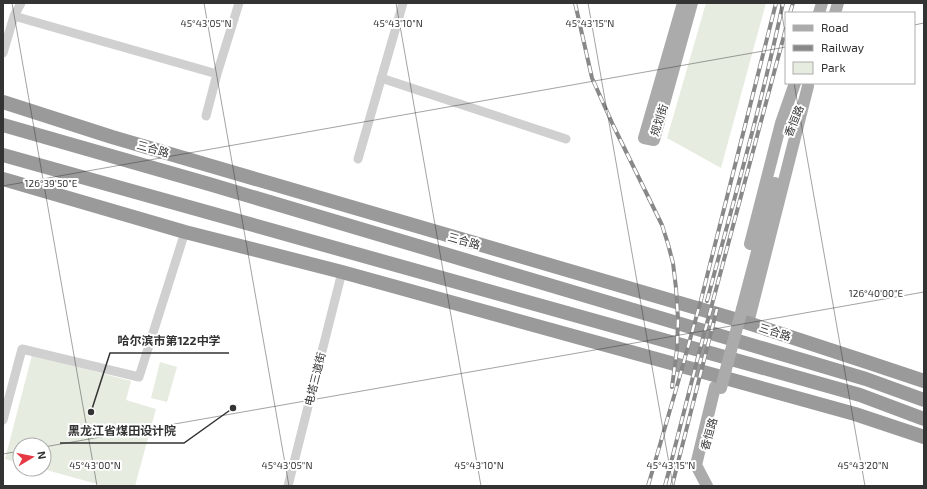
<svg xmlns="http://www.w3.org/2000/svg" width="927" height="489" viewBox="0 0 927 489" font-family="'Exo 2','Noto Sans SC',sans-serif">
  <rect width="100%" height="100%" fill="#fff"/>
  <!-- green -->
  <path fill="#e6ecdf" d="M706,3H766L721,168L667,138Z
    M32,355L131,381L126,400L156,409L135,486H104L43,469H44V445H20V463L5,459Z
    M160,362L177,367L167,402L151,398Z"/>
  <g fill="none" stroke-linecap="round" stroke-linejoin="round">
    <!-- minor -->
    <path stroke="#d0d0d0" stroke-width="9" d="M14,16L217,74
      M3,53L14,16L21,3
      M381,78L566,139
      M206,116L217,74L239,3
      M358,159L403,3
      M3,420L22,349L139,377L185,232
      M288,486L342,272"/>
    <!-- major -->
    <path stroke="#ababab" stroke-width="12" d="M683,3L644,138L654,140L692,3
      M819,13L822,3
      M835,13L838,3
      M750,244L781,123L795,83
      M742,309L775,183
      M748,323L808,86
      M707,486L696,465L715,387"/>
    <!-- highway -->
    <path stroke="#9a9a9a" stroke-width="14" d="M3,102L112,137L748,323L870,363L924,381
      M3,125L209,184L866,379L924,400
      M3,155L860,395L924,419
      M3,179L185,232L342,272L855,414L924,437"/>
    <defs>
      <path id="rail" d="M575,3L592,78L613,125L662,225L668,244L673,263L676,288L678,319L677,349L672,387
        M790,13L793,3
        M707,301C733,202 762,103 783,3
        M648,486L679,379L701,300L776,3
        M665,486L699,353L786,28
        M672,486L717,309"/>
    </defs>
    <!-- rail casing -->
    <use href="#rail" stroke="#888" stroke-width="4"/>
    <!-- rail -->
    <use href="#rail" stroke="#fff" stroke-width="2.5" stroke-dasharray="8" stroke-linecap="butt"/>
    <!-- major-bridge -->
    <path stroke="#ababab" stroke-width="12" d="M721,388L742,309"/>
  </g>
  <!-- ticks -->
  <path fill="none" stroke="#333" stroke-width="1" stroke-opacity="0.45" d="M12,3L97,486M204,3L289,486M396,3L481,486M588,3L673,486M780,3L786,38M914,25L924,23M794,83L865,486M3,186L786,47M44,447L924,292M3,454L20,451"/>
  <g text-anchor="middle" stroke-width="4" stroke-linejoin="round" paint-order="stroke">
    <!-- street labels -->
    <g font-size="11" fill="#333" stroke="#fff">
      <text transform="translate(659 120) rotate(-72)" y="4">规划街</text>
      <text transform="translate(794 121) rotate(-68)" y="4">香恒路</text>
      <text transform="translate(153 149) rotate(16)" y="4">三合路</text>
      <text transform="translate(464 241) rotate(16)" y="4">三合路</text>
      <text transform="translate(775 332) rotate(18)" y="4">三合路</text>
      <text transform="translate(315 379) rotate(-76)" y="4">电塔三道街</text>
      <text transform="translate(709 434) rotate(-74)" y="4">香恒路</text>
    </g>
  </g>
  <g font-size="10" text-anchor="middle" fill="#333" stroke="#fff" stroke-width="4" stroke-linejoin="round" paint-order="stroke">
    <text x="206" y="27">45°43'05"N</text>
    <text x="398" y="27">45°43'10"N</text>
    <text x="590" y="27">45°43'15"N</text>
    <text x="51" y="187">126°39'50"E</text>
    <text x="876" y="297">126°40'00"E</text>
    <text x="95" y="469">45°43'00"N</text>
    <text x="287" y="469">45°43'05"N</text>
    <text x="479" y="469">45°43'10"N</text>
    <text x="671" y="469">45°43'15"N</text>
    <text x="863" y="469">45°43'20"N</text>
  </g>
  <!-- callouts -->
  <path fill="none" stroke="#333" stroke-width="1.5" d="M91 412L110 353H229M233 408L184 443H60"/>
  <g fill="#333" stroke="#fff" stroke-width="1.5">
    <circle cx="91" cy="412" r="4"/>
    <circle cx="233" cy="408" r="4"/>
  </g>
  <g font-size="12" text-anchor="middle" font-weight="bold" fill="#333" stroke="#fff" stroke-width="4" stroke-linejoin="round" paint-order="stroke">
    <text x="169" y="345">哈尔滨市第122中学</text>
    <text x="122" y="435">黑龙江省煤田设计院</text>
  </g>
  <!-- border -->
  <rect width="927" height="489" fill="none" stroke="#333333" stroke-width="8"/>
  <!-- legend -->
  <rect x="785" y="12" width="130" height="72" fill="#ffffff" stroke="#adadad"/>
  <rect x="793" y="25" width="20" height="6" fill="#ababab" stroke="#adadad"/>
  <text x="821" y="32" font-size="12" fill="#333333">Road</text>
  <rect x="793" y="45" width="20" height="6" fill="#888888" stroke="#adadad"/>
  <text x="821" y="52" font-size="12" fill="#333333">Railway</text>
  <rect x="793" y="62" width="20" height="12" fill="#e6ecdf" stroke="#adadad"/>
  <text x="821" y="72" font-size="12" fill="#333333">Park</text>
  <!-- north arrow -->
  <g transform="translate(32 457) rotate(80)"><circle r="19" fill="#ffffff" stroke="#adadad"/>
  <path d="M0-3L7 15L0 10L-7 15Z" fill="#e63946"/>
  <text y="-6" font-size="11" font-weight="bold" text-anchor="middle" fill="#333333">N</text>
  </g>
</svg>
